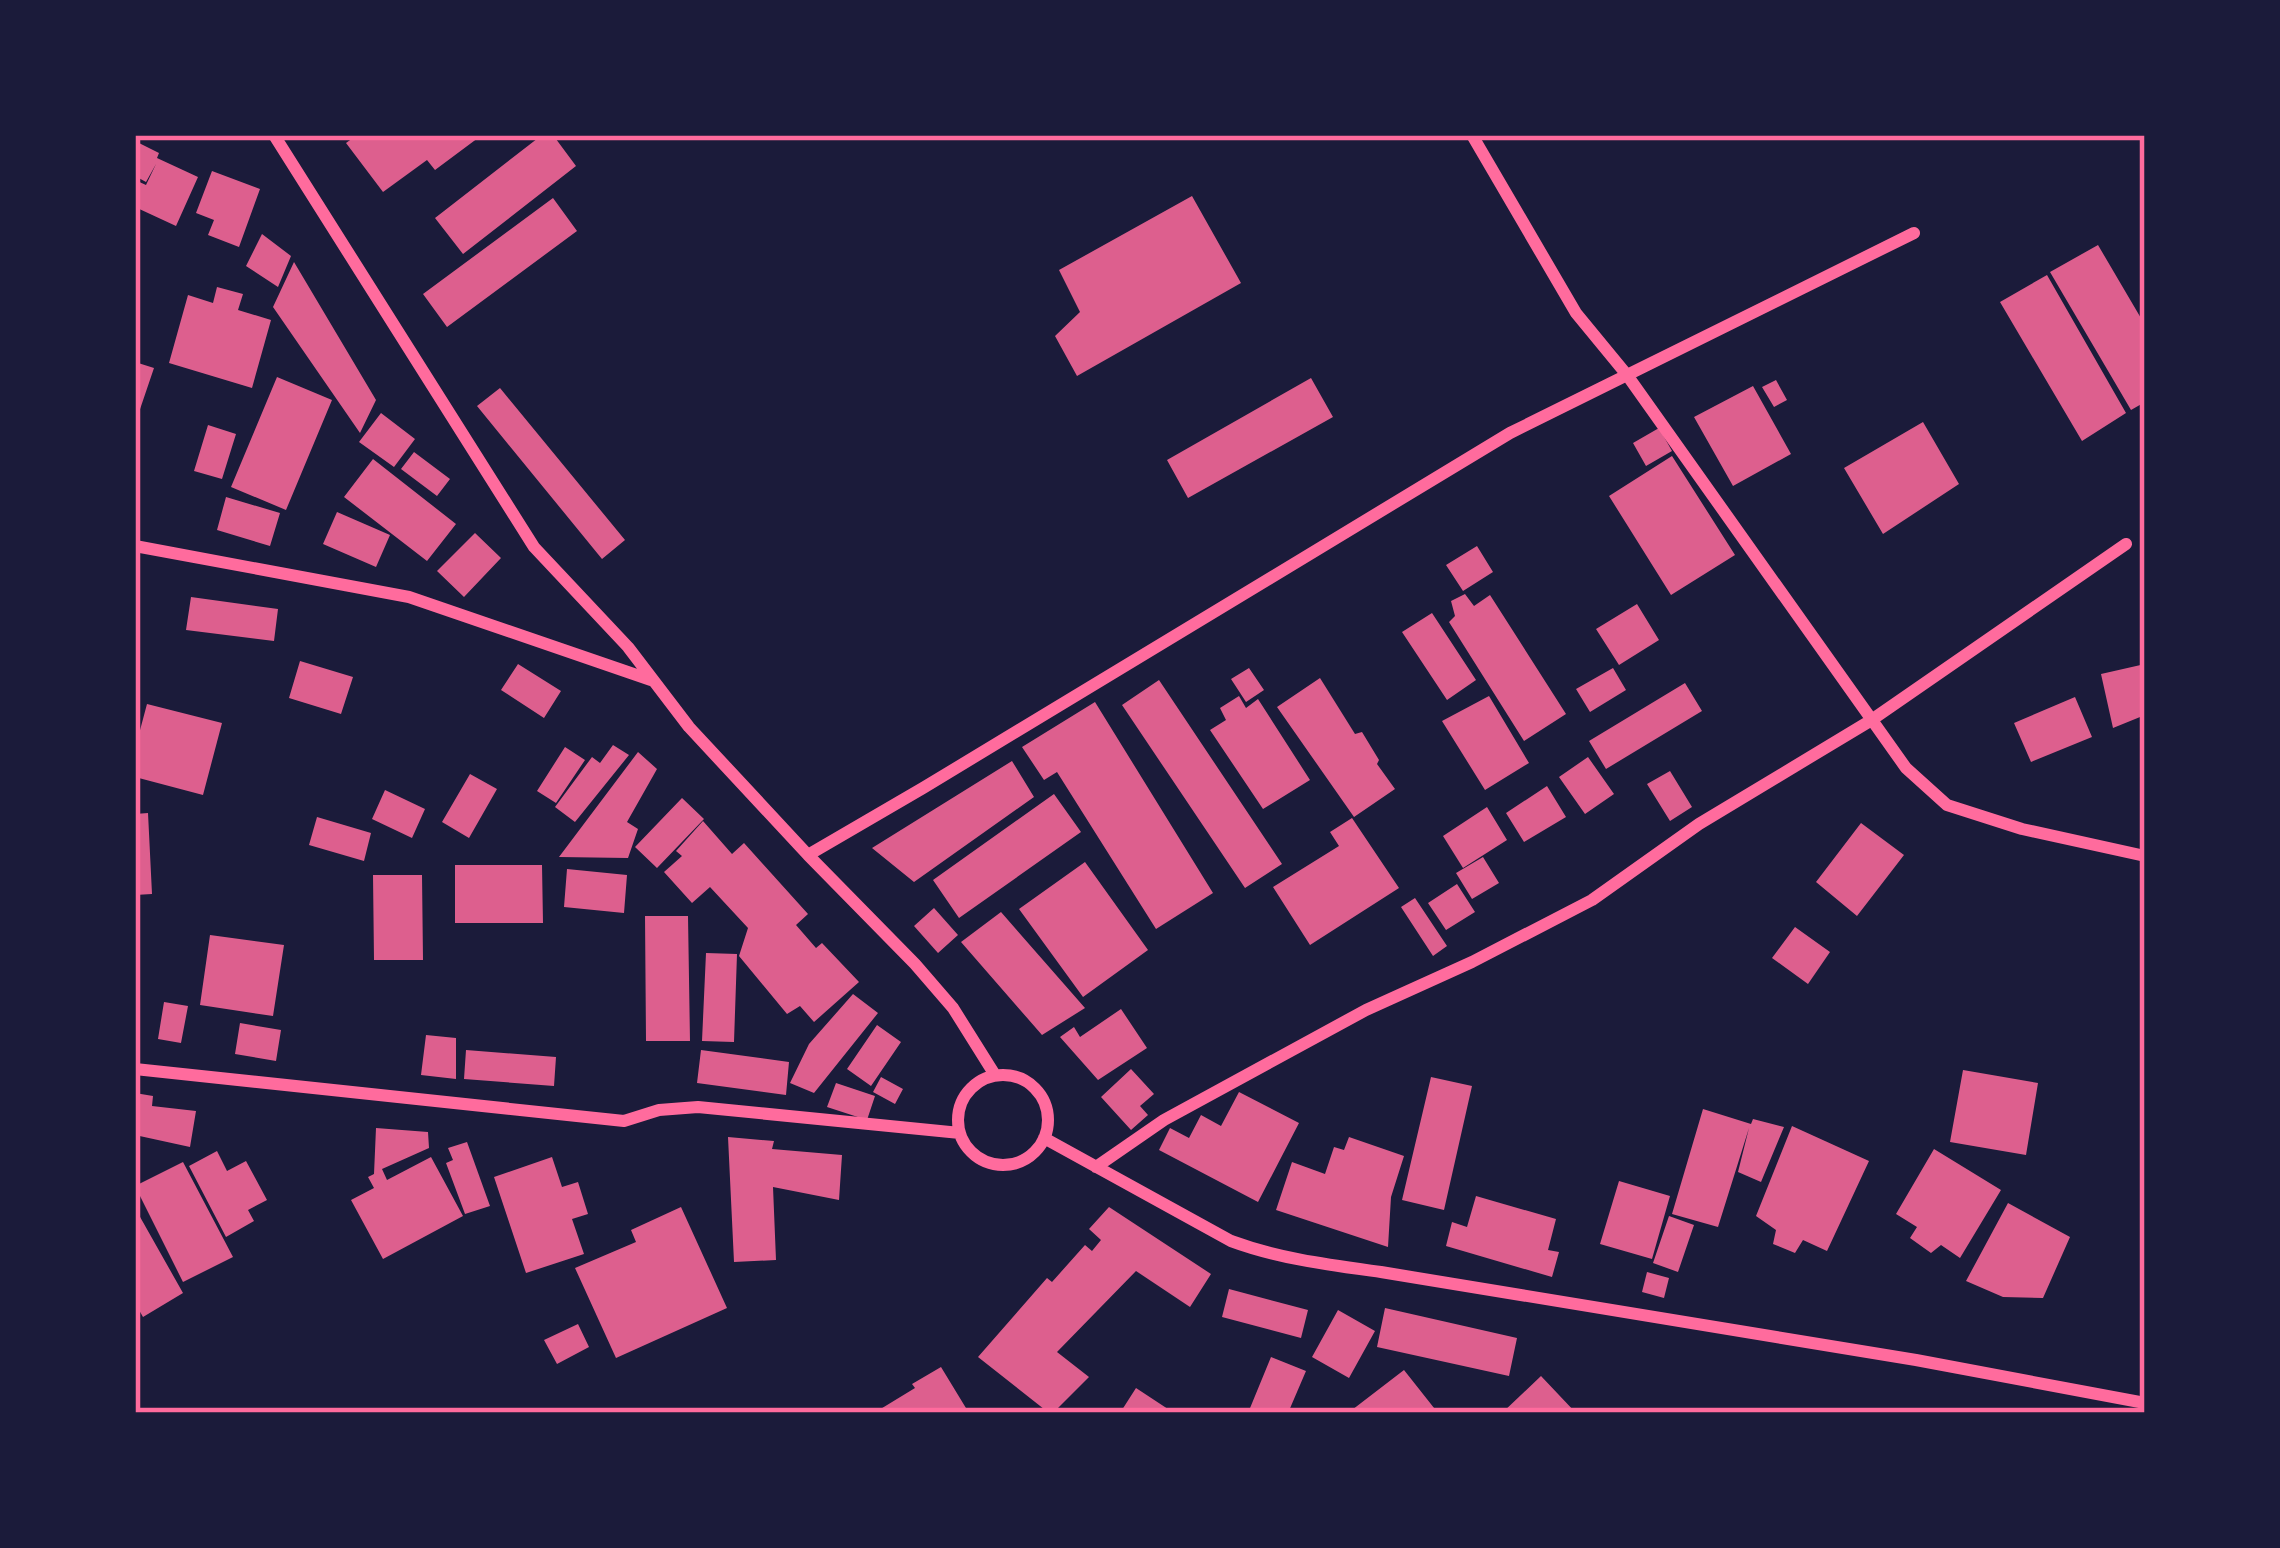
<svg xmlns="http://www.w3.org/2000/svg" width="2280" height="1548" viewBox="0 0 2280 1548" font-family="'Open Sans',sans-serif">
  <rect width="100%" height="100%" fill="#1b1b3a"/>
  <!-- building -->
  <path fill="#dd5f8e" d="M357,135H482L435,170L427,160L383,192L346,143Z
    M542,135H553L576,166L463,254L435,218Z
    M135,141L159,153L157,158L198,177L176,226L135,207V180L146,185L156,164L146,182L135,176Z
    M212,171L260,189L239,247L208,235L214,220L196,213Z
    M1192,196L1241,283L1077,376L1055,336L1080,312L1059,270Z
    M553,198L577,231L447,327L423,294Z
    M262,234L291,256L278,287L246,266Z
    M2098,245L2145,325V402L2131,410L2050,272Z
    M294,262L376,400L360,433L273,307Z
    M2047,275L2126,413L2082,441L2000,302Z
    M217,287L243,294L238,310L271,320L252,388L169,363L188,295L213,303Z
    M135,362L154,368L136,421L135,420Z
    M277,377L332,400L286,510L231,487Z
    M1311,378L1333,417L1188,498L1167,460Z
    M1776,380L1787,400L1774,407L1762,387Z
    M1753,386L1791,454L1733,486L1694,417Z
    M500,388L625,540L602,559L477,406Z
    M381,413L415,439L394,467L359,442Z
    M1923,422L1959,484L1883,534L1844,468Z
    M208,425L236,434L222,479L194,471Z
    M1659,428L1672,451L1646,466L1633,443Z
    M414,452L450,479L437,496L401,469Z
    M1672,456L1735,555L1671,595L1609,496Z
    M373,459L456,524L427,561L344,497Z
    M226,497L280,513L270,546L217,530Z
    M337,512L390,535L376,567L323,544Z
    M475,533L501,558L464,597L437,571Z
    M1477,546L1493,572L1463,591L1446,565Z
    M1465,594L1474,606L1490,595L1566,714L1524,741L1449,622L1455,616L1451,601Z
    M191,597L278,609L274,641L186,630Z
    M1637,604L1659,640L1619,665L1596,629Z
    M1432,613L1476,680L1447,700L1402,632Z
    M300,661L353,677L341,714L289,698Z
    M518,664L561,691L544,718L501,690Z
    M2145,664V715L2113,728L2101,674Z
    M1249,668L1264,690L1246,702L1231,679Z
    M1613,668L1626,690L1590,712L1576,689Z
    M1320,678L1355,734L1362,732L1379,760L1377,764L1395,789L1354,817L1277,707Z
    M1159,680L1282,864L1245,888L1122,705Z
    M1685,683L1702,711L1606,769L1589,741Z
    M1239,696L1246,708L1258,699L1310,780L1263,809L1210,730L1226,720L1220,708Z
    M1489,696L1529,763L1485,790L1442,721Z
    M2075,697L2092,737L2031,762L2014,723Z
    M1095,702L1213,893L1156,929L1057,772L1044,780L1022,747Z
    M147,704L222,723L203,795L135,777V749Z
    M613,745L629,755L575,822L555,807L592,757L600,763Z
    M565,747L585,760L556,803L537,791Z
    M638,752L657,769L627,822L638,829L628,858L559,857Z
    M1588,757L1614,794L1585,814L1559,777Z
    M1012,761L1034,797L914,882L872,848Z
    M1670,771L1692,807L1670,821L1647,784Z
    M470,774L497,789L469,838L442,822Z
    M1547,786L1566,817L1524,842L1506,813Z
    M385,790L425,809L412,838L372,819Z
    M1054,794L1081,832L959,918L933,880Z
    M682,798L704,819L657,868L635,847Z
    M1487,807L1507,840L1463,868L1443,836Z
    M148,813L152,894L135,895V814Z
    M317,817L371,833L364,861L309,845Z
    M1352,818L1399,888L1310,945L1273,887L1339,846L1330,832Z
    M703,821L732,854L744,843L808,914L796,925L816,948L822,943L859,982L814,1022L800,1006L787,1014L739,956L748,928L710,887L692,903L664,872L682,856L676,851Z
    M1861,823L1904,855L1857,916L1816,882Z
    M1483,857L1499,883L1472,899L1456,873Z
    M1085,862L1148,950L1083,997L1019,909Z
    M455,865H542L543,923H455Z
    M567,869L627,875L624,913L564,907Z
    M373,875H422L423,960H374Z
    M1457,884L1475,912L1446,930L1428,903Z
    M1415,898L1447,946L1433,956L1401,907Z
    M934,908L958,935L938,953L914,926Z
    M1001,912L1085,1008L1042,1035L961,942Z
    M645,916H688L690,1041H646Z
    M1795,927L1830,952L1808,984L1772,958Z
    M210,935L284,945L273,1016L200,1005Z
    M706,953L737,954L734,1042L702,1041Z
    M853,994L878,1013L814,1093L790,1083L809,1044Z
    M164,1002L188,1006L181,1043L158,1039Z
    M1121,1009L1147,1048L1098,1080L1060,1037L1074,1027L1080,1037Z
    M240,1023L281,1030L276,1061L235,1054Z
    M877,1025L901,1042L871,1086L847,1069Z
    M426,1035L456,1038V1079L421,1075Z
    M466,1050L556,1057L554,1086L464,1079Z
    M701,1050L789,1062L786,1095L697,1083Z
    M1131,1069L1154,1094L1140,1106L1148,1115L1131,1130L1101,1097Z
    M1963,1070L2038,1083L2026,1155L1950,1142Z
    M881,1077L903,1089L895,1104L873,1092Z
    M1431,1077L1472,1086L1444,1210L1402,1200Z
    M836,1083L875,1096L867,1120L827,1107Z
    M1239,1092L1299,1123L1258,1202L1159,1150L1170,1128L1189,1138L1201,1115L1221,1126Z
    M135,1093L153,1096L152,1106L196,1111L190,1147L135,1135Z
    M1703,1109L1751,1124L1753,1119L1784,1127L1761,1182L1738,1172L1749,1128L1718,1227L1672,1214Z
    M1792,1126L1869,1161L1827,1251L1803,1240L1795,1253L1773,1244L1776,1230L1756,1216Z
    M376,1128L428,1132L429,1148L382,1169L387,1180L431,1157L463,1216L383,1259L351,1200L374,1188L368,1177L374,1174Z
    M728,1137L774,1141L772,1149L842,1155L839,1200L773,1187L776,1260L734,1262Z
    M1349,1137L1404,1156L1391,1197L1388,1247L1276,1210L1292,1162L1325,1174L1334,1147L1344,1150Z
    M467,1142L490,1206L465,1214L446,1163L453,1160L448,1148Z
    M1934,1149L2001,1190L1960,1258L1941,1245L1931,1253L1910,1238L1917,1227L1896,1214Z
    M217,1151L227,1171L246,1161L267,1200L248,1210L254,1221L226,1237L189,1166Z
    M552,1157L562,1187L578,1182L588,1214L572,1219L584,1254L526,1273L494,1177Z
    M183,1162L233,1257L183,1282L135,1186Z
    M1619,1181L1670,1196L1652,1259L1600,1244Z
    M1476,1196L1556,1219L1548,1250L1559,1252L1552,1277L1446,1246L1452,1222L1467,1227Z
    M2008,1203L2070,1237L2043,1298L2003,1297L1966,1281Z
    M681,1207L727,1308L616,1358L575,1268L636,1242L631,1230Z
    M1109,1207L1211,1274L1190,1307L1136,1271L1057,1352L1089,1377L1053,1413H1049L978,1357L1047,1278L1052,1282L1085,1245L1092,1251L1101,1240L1089,1229Z
    M135,1208L183,1293L143,1317L135,1303Z
    M1669,1216L1694,1225L1678,1272L1653,1263Z
    M1647,1272L1669,1278L1664,1298L1642,1292Z
    M1229,1289L1308,1310L1301,1338L1222,1317Z
    M1385,1308L1517,1338L1509,1376L1377,1347Z
    M1338,1310L1375,1331L1349,1378L1312,1357Z
    M578,1324L589,1347L557,1364L544,1340Z
    M1271,1357L1306,1371L1288,1413H1248Z
    M941,1367L969,1413H874L915,1388L912,1384Z
    M1404,1370L1438,1413H1348Z
    M1541,1376L1576,1413H1502Z
    M1136,1388L1174,1413H1120Z"/>
  <g fill="none" stroke-linecap="round" stroke-linejoin="round">
    <!-- minor -->
    <path stroke="#ff6b9d" stroke-width="12" d="M274,135L534,547L628,647L689,727L808,855L915,964L953,1008L995,1075
      M1472,135L1576,313L1627,375L1906,768L1947,805L2022,829L2145,856
      M135,546L409,597L651,680
      M808,855L923,788L1510,433L1914,233
      M135,1069L624,1121L659,1110L698,1107L960,1133
      M958 1120a45 45 0 1 1 90 0a45 45 0 1 1-90 0Z
      M1044,1138L1231,1241C1280,1259 1330,1265 1381,1272L1916,1360L2145,1403
      M1096,1167L1164,1120L1366,1010L1472,962L1592,900L1699,824L1870,721L2126,544"/>
  </g>
  <!-- border -->
  <rect width="2280" height="1548" fill="none" stroke="#1b1b3a" stroke-width="276"/>
  <rect x="138" y="138" width="2004" height="1272" fill="none" stroke="#ff6b9d" stroke-width="4.5"/>
</svg>
